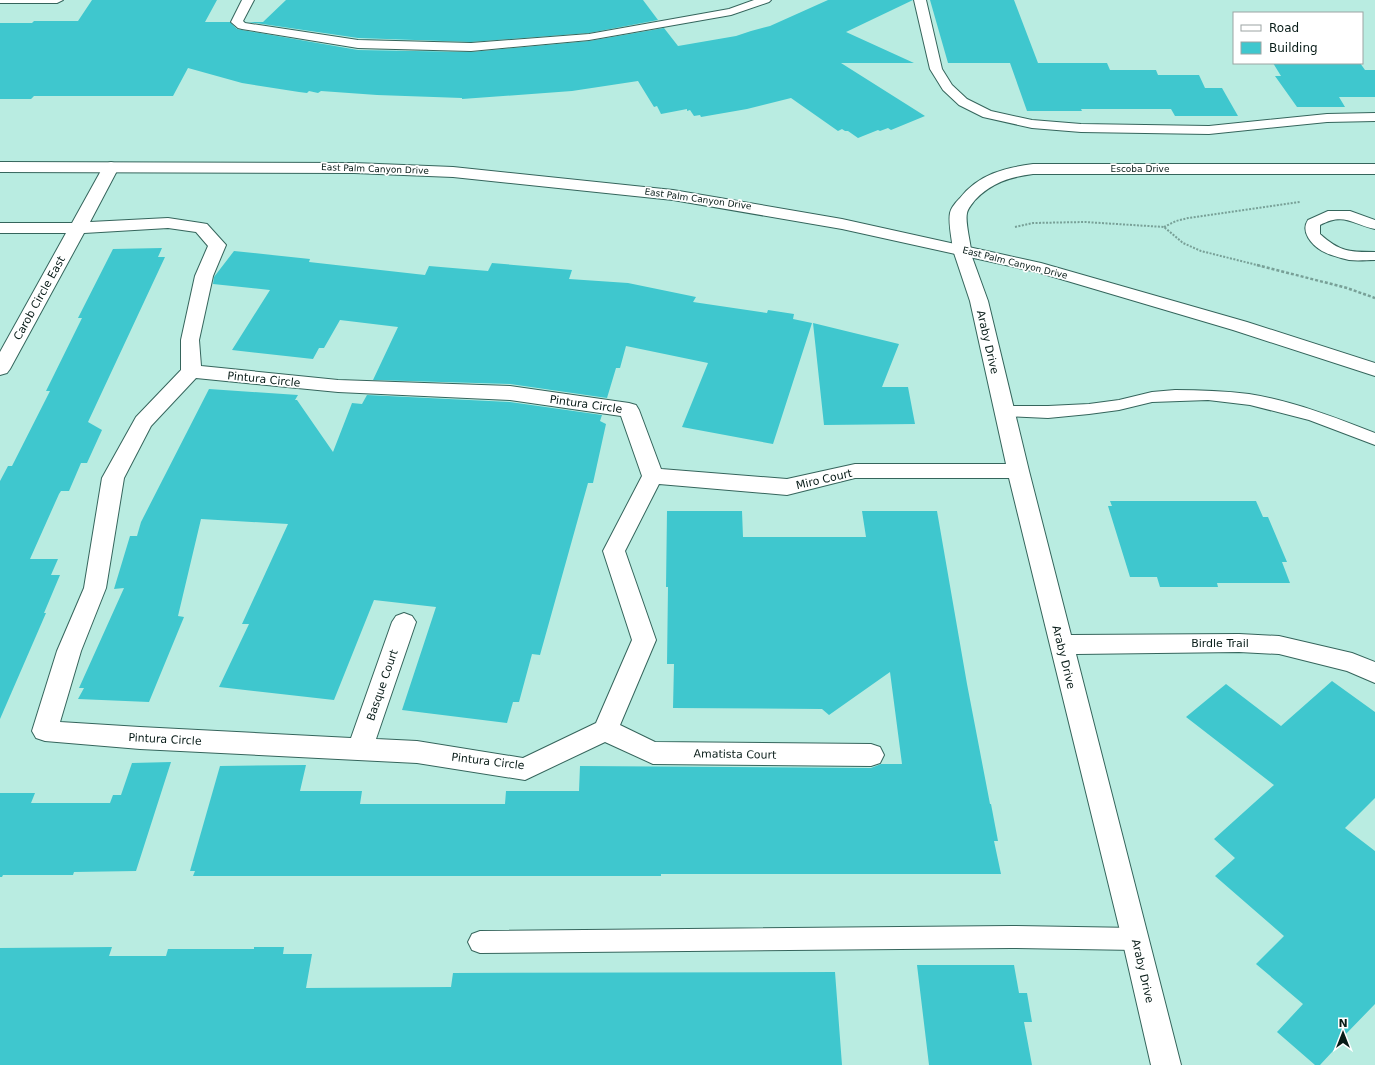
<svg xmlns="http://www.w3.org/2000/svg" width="1375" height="1065" viewBox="0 0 1375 1065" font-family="'DejaVu Sans',sans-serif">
  <rect width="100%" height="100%" fill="#b9ece1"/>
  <!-- building -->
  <path fill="#3fc7ce" d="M92,0H217L205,22H230L237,29L242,30L358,50L471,52L589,41L664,28L678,46L736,36L751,31L770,26L828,0H913L846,32L914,63H841L925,116L891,130L888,128L880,131L878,130L858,138L848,131H845L842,129L838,131L791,98L747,109L701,117L700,115L694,116L690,110L687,111V109L661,114L657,106L654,107L638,81L572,91L462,99V98L377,95L321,91L318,93L309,91L307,93L299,92L242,83L188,68L173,96H34L31,99H0V23H32L34,21H78Z
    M286,0H643L658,20L589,33L471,42L358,38L248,22H263Z
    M930,0H1014L1038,63H1107L1110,70H1156L1158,75H1199L1205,88H1222L1238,116H1175L1171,109H1081L1082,111H1027L1010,63H948Z
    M1273,63H1360L1365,70H1375V97H1339L1345,107H1297L1275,76H1281Z
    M162,248L158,257H165L88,422L102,430L87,463H81L69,491H61L59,494L30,559H58L51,575H60L44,613H46L0,719V481L8,466H12L50,391H46L82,318H78L113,249Z
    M234,251L310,259L309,262L425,275L429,266L488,271L492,263L572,270L569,279L628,283L696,297L693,302L767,313L768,310L794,314L793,319L812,323L773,444L682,427L708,363L626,346L620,368H616L607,398L510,384L373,380L398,327L340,320L324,348H319L313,359L232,350L270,290L213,284L214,277Z
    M813,323L899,344L882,387H908L915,424L824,425Z
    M209,389L298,395L295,400H297L333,452L352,403L362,404L367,395L510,402L602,415L600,421L606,424L593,483H588L540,655L532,654L519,702H513L507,723L402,710L436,607L374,600L334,700L219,687L249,624H242L288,524L201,519L178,616L184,617L149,702L78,699L84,688H79L124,588L114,589L130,536H137L141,522Z
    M1110,501H1256L1263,517H1268L1287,562H1282L1290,583H1217L1218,587H1160L1157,577H1130L1108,506H1112Z
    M667,511H742L743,537H866L862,511H937L967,684L990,804H991L998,841H994L1001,874H661V876H193L195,871H190L220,766L306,765L300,791H362L360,804H505L506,791H579L580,766L871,768L881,764H902L890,672L829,715L822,709L673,708L674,664H667L668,587H666Z
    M1332,681L1375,712V798L1345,828L1375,851V1004L1343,1037L1345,1038L1320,1065H1315L1277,1032L1303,1004L1256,964L1284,936L1215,876L1235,858L1214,839L1274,785L1186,717L1226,684L1281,726Z
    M171,762L136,871L74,872L73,875H3L2,877H0V793H35L31,803H110L113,795H121L132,763Z
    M112,947L109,956H166L168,949H254V947H284L283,954H312L306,988L451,987L453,973L835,972L842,1065H0V948Z
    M917,965H1014L1019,993H1027L1032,1022H1024L1032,1065H929Z"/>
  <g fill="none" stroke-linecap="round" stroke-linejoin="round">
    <defs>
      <path id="lane" d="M0,0H63L57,3H0Z
        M242,0H254L243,21L245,23L358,40L471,43L589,34L729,9L754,0H771L769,2L731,15L589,40L471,51L358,48L242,29L238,28L231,22Z
        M914,0H926L942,69L952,85L967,99L991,111L1032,120L1081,124L1209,126L1327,114L1375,113V121L1327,122L1209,134L1081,132L1032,128L983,117L959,105L943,90L930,69Z
        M1328,211H1350L1375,220V229C1352,224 1344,212 1320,225V234C1340,252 1349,252 1375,252V260C1367,260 1358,261 1349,260C1341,258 1329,255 1322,251C1312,245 1300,232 1308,220Z
        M1175,390C1200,390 1224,391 1249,394C1292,401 1334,417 1375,433V445L1309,420L1250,405L1208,400L1152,402L1119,410L1089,414L1048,418L1004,416L998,415L996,411L998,407L1004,406H1048L1089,404L1119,400L1152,392Z
        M1011,926L1136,928L1144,931L1148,939L1144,947L1136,950L1011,948L480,953L472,950L468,942L472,934L480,931Z"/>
      <path id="street" d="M111,162L117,164L119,167L90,222L168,218L201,223L207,224L226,245L213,276L199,340L201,366L338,380L510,386L629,403L636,405L639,410L661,469L787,479L855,464H1006L970,301L953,250L956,246L962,245L968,246L988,301L1029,471L1071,635L1239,634L1279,636L1352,653L1375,662V683L1347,671L1279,654L1239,652L1076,654L1181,1065H1151L1122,939L1009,478H855L787,495L659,484L625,551L656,640L620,725L655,742L871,744L880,747L884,755L880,763L871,766L653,764L605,742L525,780L417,763L140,749L45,741L36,738L32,731L57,651L84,588L102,478L136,417L181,370V340L195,276L208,246L196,232L168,228L84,233L10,369L7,373L0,375V352L66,233H0V223H72L103,167L105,164ZM196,378L338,392L510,400L621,416L642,476L603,551L632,640L596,723L523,758L417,741L376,739L416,622L412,616L404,613L396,616L392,622L351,738L140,727L60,722L81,651L106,588L124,478L151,426Z"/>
      <path id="secondary" d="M1033,164H1375V174H1033C1010,177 991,183 975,200C972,204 968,208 967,213C965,222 970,240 971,250L968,254L962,255L956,254L953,250C952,240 948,222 950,213C951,208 956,202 960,198C979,174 1004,168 1033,164Z"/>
      <path id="primary" d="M0,162L354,163L453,167L673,190L842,219L1041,263L1247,322L1375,363V376L1233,330L1037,272L842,229L673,200L453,177L354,173L0,172Z"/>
    </defs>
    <!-- lane casing -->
    <use href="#lane" stroke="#35655c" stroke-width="2"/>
    <!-- street casing -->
    <use href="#street" stroke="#35655c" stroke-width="2"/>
    <!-- secondary casing -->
    <use href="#secondary" stroke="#35655c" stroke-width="2"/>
    <!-- primary casing -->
    <use href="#primary" stroke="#35655c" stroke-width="2"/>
    <!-- path-far1 -->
    <path stroke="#78a097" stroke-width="2" stroke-dasharray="2 1.5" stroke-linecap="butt" d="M1015,227L1033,223L1085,222L1164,227L1183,243L1201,251L1261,266
      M1164,227L1176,221L1188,218L1300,202"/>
    <!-- path -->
    <path stroke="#78a097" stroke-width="2.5" stroke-dasharray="3 2" stroke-linecap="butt" d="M1257,265L1347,288L1375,298"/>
    <!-- lane -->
    <use href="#lane" fill="#fff" fill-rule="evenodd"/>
    <!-- street -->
    <use href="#street" fill="#fff" fill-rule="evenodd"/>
    <!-- secondary -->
    <use href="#secondary" fill="#fff" fill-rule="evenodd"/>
    <!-- primary -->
    <use href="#primary" fill="#fff" fill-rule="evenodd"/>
  </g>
  <g text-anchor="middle" stroke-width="3.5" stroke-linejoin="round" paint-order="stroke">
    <!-- far-street labels -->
    <g font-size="9" fill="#081c18" stroke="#fff">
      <text transform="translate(375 169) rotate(2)" y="3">East Palm Canyon Drive</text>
      <text x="1140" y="172">Escoba Drive</text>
      <text transform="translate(698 199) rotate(8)" y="3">East Palm Canyon Drive</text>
      <text transform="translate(1015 263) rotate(14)" y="3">East Palm Canyon Drive</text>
    </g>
    <!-- street labels -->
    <g font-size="11" fill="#081c18" stroke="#fff">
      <text transform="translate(39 298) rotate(-61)" y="4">Carob Circle East</text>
      <text transform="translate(988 342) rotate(77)" y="4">Araby Drive</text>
      <text transform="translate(264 379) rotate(6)" y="4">Pintura Circle</text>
      <text transform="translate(586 404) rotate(8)" y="4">Pintura Circle</text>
      <text transform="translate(824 479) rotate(-13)" y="4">Miro Court</text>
      <text x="1220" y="647">Birdle Trail</text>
      <text transform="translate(1064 657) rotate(76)" y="4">Araby Drive</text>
      <text transform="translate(382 685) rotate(-71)" y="4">Basque Court</text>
      <text transform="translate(165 739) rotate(3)" y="4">Pintura Circle</text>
      <text transform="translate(735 754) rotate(1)" y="4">Amatista Court</text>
      <text transform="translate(488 761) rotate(7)" y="4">Pintura Circle</text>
      <text transform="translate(1143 971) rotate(77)" y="4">Araby Drive</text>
    </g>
  </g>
  <!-- legend -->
  <rect x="1233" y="12" width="130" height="52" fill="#ffffff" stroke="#9ca4a3"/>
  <rect x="1241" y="25" width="20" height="6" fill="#ffffff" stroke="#9ca4a3"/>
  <text x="1269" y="32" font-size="12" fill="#081c18">Road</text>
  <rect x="1241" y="42" width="20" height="12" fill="#3fc7ce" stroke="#9ca4a3"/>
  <text x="1269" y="52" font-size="12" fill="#081c18">Building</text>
  <!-- north arrow -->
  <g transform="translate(1343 1033)" stroke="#ffffff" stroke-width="3" paint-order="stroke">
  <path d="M0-3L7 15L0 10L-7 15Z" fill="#081c18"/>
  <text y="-6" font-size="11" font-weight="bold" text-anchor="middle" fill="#081c18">N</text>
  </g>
</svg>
